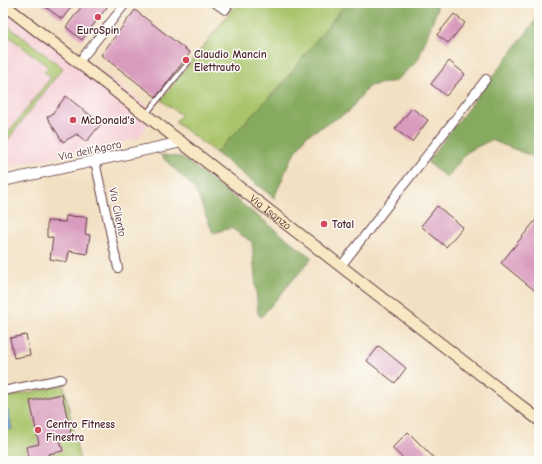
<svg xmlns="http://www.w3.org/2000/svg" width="542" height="464" viewBox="0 0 542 464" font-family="'Comic Neue',sans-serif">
  <rect width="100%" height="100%" fill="#fdfcf7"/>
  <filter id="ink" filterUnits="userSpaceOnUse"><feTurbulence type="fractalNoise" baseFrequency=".025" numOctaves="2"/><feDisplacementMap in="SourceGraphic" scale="8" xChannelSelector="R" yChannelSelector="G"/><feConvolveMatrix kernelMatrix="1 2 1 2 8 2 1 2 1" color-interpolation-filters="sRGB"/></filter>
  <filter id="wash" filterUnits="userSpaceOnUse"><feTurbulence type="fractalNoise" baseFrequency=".012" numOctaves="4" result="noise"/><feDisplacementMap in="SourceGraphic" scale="16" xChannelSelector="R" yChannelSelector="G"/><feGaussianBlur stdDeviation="0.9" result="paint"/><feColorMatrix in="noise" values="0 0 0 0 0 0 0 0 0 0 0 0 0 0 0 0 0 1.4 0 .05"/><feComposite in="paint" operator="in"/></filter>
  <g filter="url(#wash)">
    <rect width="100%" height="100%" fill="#f2e0c2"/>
    <!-- built -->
    <path fill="#f6cfd6" d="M3,3H13L153,111L144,131L137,139L3,168Z"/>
    <!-- green -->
    <path fill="#a9c46a" stroke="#7a724a" d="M237,3H346L283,83L216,153L175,122L181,115L161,100Z
      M3,22L63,68L3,146V139L51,77L44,72L48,67L3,32Z
      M64,385L80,461H3V398Z"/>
    <!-- forest -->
    <path fill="#86aa5e" stroke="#686444" d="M346,3H436L437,10L418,60L396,81L369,86L348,112L306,136L290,161L274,198L216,153L283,83Z
      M539,16V159L491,140L467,152L447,178L427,162Z
      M160,155L181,157L312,258L261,317L258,314L252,242L231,228L213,233L195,189Z"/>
    <!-- water -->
    <path fill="#68abdd" stroke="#596584" d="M8,410L12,429L3,430V411Z"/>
    <g id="blocks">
      <!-- building -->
      <path fill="#d89abd" d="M40,3H69L72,6L62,19Z
        M78,3H110L82,40L66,27L82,6Z
        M135,10L190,53L156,97L101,55Z
        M454,14L465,23L448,43L437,35Z
        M449,61L465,74L446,96L431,84Z
        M66,96L101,124L86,142L77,134L63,142L47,117L52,114Z
        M412,108L428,120L412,142L395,129Z
        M437,206L463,227L446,247L421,226Z
        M66,216L87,217L85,234L90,235L87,254L69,251L67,262L50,259L53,238L47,237V221L65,222Z
        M539,216V294L501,263Z
        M3,234H5L7,249L3,250Z
        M26,335L30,355L14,358L10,338Z
        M379,346L406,368L395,383L367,361Z
        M62,394L72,438L60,440L63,451L48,454L50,461H29L26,447L39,444L30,401Z
        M408,432L436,460L435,461H406L392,448Z"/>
    </g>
  </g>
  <g filter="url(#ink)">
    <use href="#blocks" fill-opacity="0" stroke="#633c42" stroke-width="1"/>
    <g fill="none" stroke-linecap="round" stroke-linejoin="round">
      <defs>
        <path id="service" d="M146,114L188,63"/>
        <path id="minor" d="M215,3L225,10L230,3
          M79,62L126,3
          M95,161L118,268
          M341,266L486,79
          M3,391L61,379"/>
        <path id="tertiary" d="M3,181L182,142"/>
        <g id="secondary">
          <path id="s1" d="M3,4L539,420"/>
        </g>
      </defs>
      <!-- service casing -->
      <use href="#service" stroke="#633c42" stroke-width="6"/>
      <!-- minor casing -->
      <use href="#minor" stroke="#633c42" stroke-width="10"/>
      <!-- tertiary casing -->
      <use href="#tertiary" stroke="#633c42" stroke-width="12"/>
      <!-- secondary casing -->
      <use href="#secondary" stroke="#633c42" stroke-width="13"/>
      <!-- service -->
      <use href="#service" stroke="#fff" stroke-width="4"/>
      <!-- minor -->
      <use href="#minor" stroke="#fff" stroke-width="8"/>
      <!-- tertiary -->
      <use href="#tertiary" stroke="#fff" stroke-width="10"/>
      <!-- secondary -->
      <use href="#secondary" stroke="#f8e8c3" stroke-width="11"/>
    </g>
  </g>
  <!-- markers -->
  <g fill="#d1495b" stroke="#fdfcf7" stroke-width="1.5">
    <circle cx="98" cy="17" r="4"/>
    <circle cx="186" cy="60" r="4"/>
    <circle cx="73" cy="120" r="4"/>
    <circle cx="324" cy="224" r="4"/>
    <circle cx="38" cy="430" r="4"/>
  </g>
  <g text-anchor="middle" stroke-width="3" stroke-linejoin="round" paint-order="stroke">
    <!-- poi labels -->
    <g font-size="11" font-weight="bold" fill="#4a1f2b" stroke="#fdfcf7" text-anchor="start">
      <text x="98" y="34" text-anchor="middle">EuroSpin</text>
      <text x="194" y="58">Claudio Mancin<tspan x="194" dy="13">Elettrauto</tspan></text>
      <text x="81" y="124">McDonald's</text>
      <text x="332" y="228">Total</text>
      <text x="46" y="428">Centro Fitness<tspan x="46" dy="13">Finestra</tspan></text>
    </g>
    <!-- street labels -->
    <g font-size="11" fill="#4a1f2b" stroke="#fdfcf7">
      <text transform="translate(90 150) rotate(-12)" y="4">Via dell'Agora</text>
      <text transform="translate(118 212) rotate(78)" y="4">Via Cilento</text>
      <text dy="4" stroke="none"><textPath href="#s1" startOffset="339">Via Isonzo</textPath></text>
    </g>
  </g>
  <!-- margin -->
  <rect width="542" height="464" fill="none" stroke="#fdfcf7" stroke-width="16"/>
</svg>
